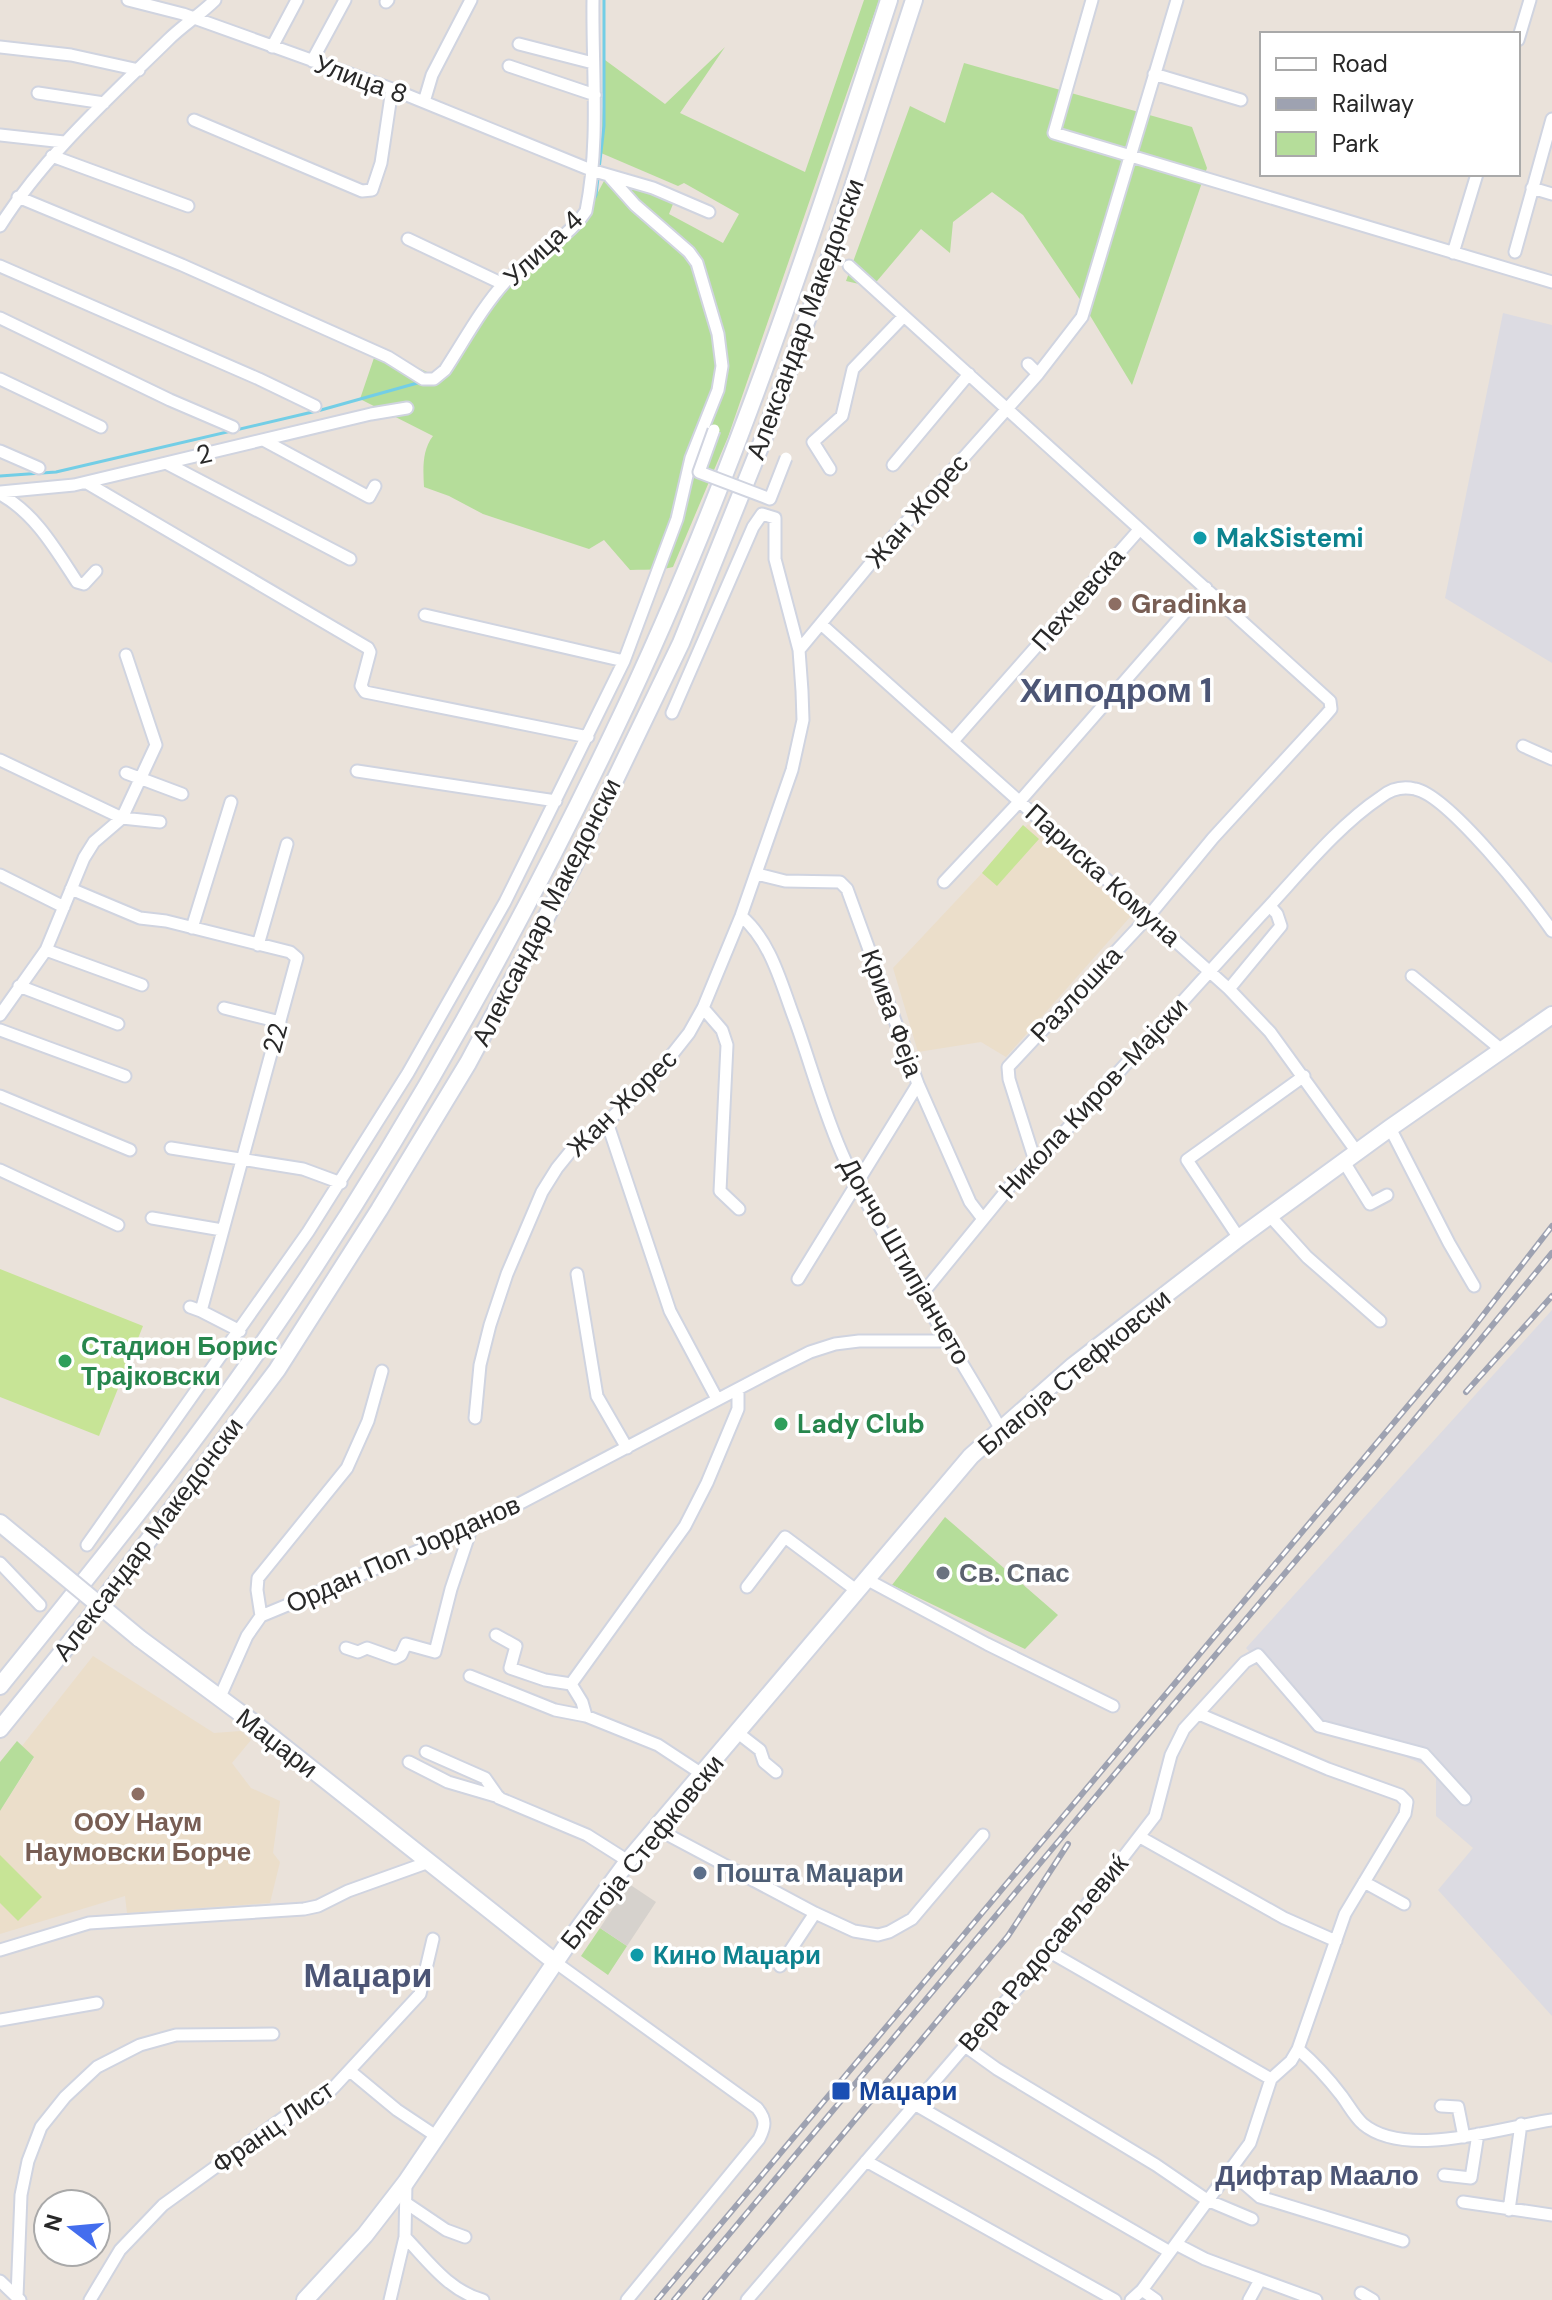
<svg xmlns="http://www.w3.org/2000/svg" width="1552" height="2300" viewBox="0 0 1552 2300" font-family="'DM Sans',sans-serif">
  <rect width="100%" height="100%" fill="#eae2da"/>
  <!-- industrial -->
  <path fill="#dcdbe2" d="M1503,313L1552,325V663L1445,598Z
    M1552,1310V2016L1438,1890L1473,1848L1436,1816V1770L1307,1714L1246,1648Z"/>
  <!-- education -->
  <path fill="#ebdeca" d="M1028,824L1131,916L1006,1057L981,1042L918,1052L893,968Z
    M93,1656L214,1733L241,1731L251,1740L232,1763L251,1788L280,1801L273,1853L280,1862L270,1903L127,1913L125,1896L0,1934V1811L34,1758L22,1746Z"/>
  <!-- green -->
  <path fill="#b5dd9a" d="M864,0H879L728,437L673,567C659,571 646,569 630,570L604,540L589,549L483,514L449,496L424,487C423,469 422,450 433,436L360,399L377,349L436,376L499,282L528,254L586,215L605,179L675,199L669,214L723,243L739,214L684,183L678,186L601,153L605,60L665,104L725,47L680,113L805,172Z
    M964,63L1192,127L1207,168L1132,385L1083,304L1023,215L992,192L953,222L950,253L921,229L872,287L846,281L910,106L945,123Z
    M945,1517L1058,1615L1025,1649L892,1585Z
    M17,1741L34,1757L0,1811V1762Z
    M600,1928L627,1946L608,1975L581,1956Z"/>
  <!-- pitch -->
  <path fill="#c7e496" d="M1023,825L1039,839L997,886L982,873Z
    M0,1269L143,1326L99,1436L0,1397Z
    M0,1855L42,1897L18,1921L0,1903Z"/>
  <!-- plaza -->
  <path fill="#d6d2cd" d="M629,1884L656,1902L627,1946L600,1928Z"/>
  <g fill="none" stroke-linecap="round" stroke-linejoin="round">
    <!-- stream -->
    <path stroke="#73cee6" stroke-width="3" d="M593,201L596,195L604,126V0
      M518,264L543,245
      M0,476L56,472L321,410L421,382"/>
    <defs>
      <path id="street" d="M128,0L183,14L392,89L591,170L653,188L709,212
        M1092,0L1054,133L1552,282
        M386,2L388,0
        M1518,40L1530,0
        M519,44L593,63
        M0,47L71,55L139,70
        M272,47L297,0
        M312,61L345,0
        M509,66L595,95
        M1154,74L1241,100
        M38,93L104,103
        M424,102L432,75L471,0
        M194,120L362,191L372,190L381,163L392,89
        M0,135L64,142
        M52,156L188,206
        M1532,188L1552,194
        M18,197L182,265L388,357L423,379H434L445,370C464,341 482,307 506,281C531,256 566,241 586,211C600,142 592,70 593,0
        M0,226C45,155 108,99 168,40C183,25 200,15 215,0
        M408,239L503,284
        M1515,252L1552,119
        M1453,253L1477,174
        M0,266L259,379L315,406
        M849,266L904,316
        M0,318L170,400L233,427
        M1038,374L1082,317L1177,0
        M0,379L101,427
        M265,441L369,497L375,486
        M0,451L39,468
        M166,463L350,559
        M893,465L969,374
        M830,469L813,442L842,416L853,369L904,316L1330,701L1331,709L1325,716L1213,838L1148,917L1008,1067L1009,1079L1035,1161
        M87,483L368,648L370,652L361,686L365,692L588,737
        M0,492L74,485L371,414L407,408
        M0,494C35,513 56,550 77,582L84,584L96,571
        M425,615L624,661
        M821,624L1229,989L1270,1032L1357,1152
        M799,650L885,546L1038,374L1028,364
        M953,741L1139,530
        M1523,746L1552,759
        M0,760L122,818L160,822
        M357,771L556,801
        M126,773L182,794
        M757,874L785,881L840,882L847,889L918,1084L970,1202L983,1219
        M0,875L64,907
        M944,882L1020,801L1206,588
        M71,889L140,918L166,921L290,952L297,958L201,1311L190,1307
        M741,916C772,942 782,987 796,1023C812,1068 825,1117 845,1160C889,1252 950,1339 1000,1428
        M192,928L231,802
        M258,945L287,844
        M46,950L142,985
        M1412,976L1503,1051
        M19,986L118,1024
        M1229,989L1281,926L1277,914L1270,906
        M224,1008L280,1022
        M703,1008L722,1030L727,1045L720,1191L739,1209
        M0,1015L46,950L84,858L94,842L122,818L156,745L126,655
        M0,1030L125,1076
        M0,1096L130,1150
        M607,1122L670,1311L717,1399
        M1390,1128L1449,1243L1474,1286
        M171,1148L303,1169L341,1183
        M1344,1162L1370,1204L1387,1195
        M0,1170L118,1225
        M1270,1216L1307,1257L1380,1321
        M152,1218L222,1230
        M1239,1238L1187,1160L1304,1076
        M577,1274L597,1396L627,1448
        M798,1279L918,1084
        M922,1294L1020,1174L1048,1150C1119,1072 1189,994 1260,916C1297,877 1336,827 1381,797C1391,789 1402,786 1415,789C1448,795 1531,900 1552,931
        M201,1311L240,1331
        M475,1418L480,1365L490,1325L507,1274L542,1192L557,1168L574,1147L607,1122L655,1076L689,1033L703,1008L741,916L792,770L803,720L802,691L799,650L775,559V518L762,514L753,527L672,713
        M87,1545L308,1232L408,1073L505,902L624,661L677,519L691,458L718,390L722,366L718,334L697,263L689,252L635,205L610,177
        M0,1563L40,1605
        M866,1579L987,1644L1113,1706
        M747,1587L785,1537L856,1590
        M261,1616L257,1590L258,1578L347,1468L368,1421L382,1371
        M496,1635L516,1646L510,1668L545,1680L571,1684L582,1702L586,1716
        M346,1648L358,1652L367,1648L395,1658L401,1655L406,1644L435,1652L451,1589L471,1529
        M470,1676L555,1710L586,1716L658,1745L702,1774
        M571,1684L685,1526L707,1483L738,1409V1390
        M219,1699L247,1636L261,1616L471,1529L776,1369L810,1352L835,1344L859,1341H950
        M738,1733L760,1750L764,1762L776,1772
        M426,1752L485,1778L499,1798L587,1835L628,1861
        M409,1762L448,1782L499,1797
        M657,1829L815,1913L854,1931L878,1935L889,1932L912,1919L983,1835
        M1140,1837L1284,1918L1336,1941
        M1364,1882L1404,1904
        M0,1950L89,1923L304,1909L318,1906L348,1891L429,1862
        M1050,1952L1271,2079
        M555,1962L757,2108C767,2120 765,2127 759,2139L627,2300
        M780,1966L815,1913
        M0,2020L97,2003
        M965,2046L997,2069L1156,2165L1207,2200L1252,2219
        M1298,2049C1314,2063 1328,2078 1341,2095C1348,2104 1354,2116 1363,2124C1406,2160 1502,2127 1552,2120
        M350,2071L397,2110L436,2136
        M916,2105L1170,2252
        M1441,2106L1458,2107L1464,2137
        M866,2161L1115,2300
        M1231,2172L1260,2197L1403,2241
        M1444,2175L1471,2178L1478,2134
        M1463,2202L1552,2215
        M406,2203L446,2230L465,2237
        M1509,2210L1521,2124
        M405,2237C428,2261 449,2291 483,2300
        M1176,2244L1205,2259L1316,2300
        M0,2281L20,2300
        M1142,2290L1156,2300
        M1361,2293L1373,2300
        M17,2297L21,2195L28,2161L41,2127L65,2097L97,2067L140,2045L176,2035L273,2034
        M90,2300L120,2250L163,2205L290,2113L322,2099L335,2086L420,1994L433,1939
        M390,2300L405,2237L406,2182
        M747,2300L965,2046L1050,1952L1155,1816L1171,1755L1184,1729L1245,1662L1258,1655L1319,1726L1424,1754L1465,1799
        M1131,2300L1142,2290L1250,2143L1271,2079L1291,2061L1298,2049L1345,1914L1405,1814L1407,1802L1400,1795L1328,1769L1199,1714
        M1249,2300L1260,2280"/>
      <path id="secondary" d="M0,1523L39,1555
        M139,1638L255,1724L555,1962
        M0,1686C91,1573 182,1461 264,1342C398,1148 513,942 614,731C727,496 809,248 889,0
        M0,1729L89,1619L277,1370L379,1210L468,1063L574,865L681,643L764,437L832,251L914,0
        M305,2300L365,2235L406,2182L573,1936L628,1861L971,1456L1073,1366L1239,1238L1390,1128L1552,1015"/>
    </defs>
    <!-- street casing -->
    <use href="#street" stroke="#d0d4e0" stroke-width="15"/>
    <!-- secondary casing -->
    <use href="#secondary" stroke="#d0d4e0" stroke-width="20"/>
    <!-- street -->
    <use href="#street" stroke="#fff" stroke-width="11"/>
    <!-- secondary -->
    <use href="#secondary" stroke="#fff" stroke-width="16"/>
    <defs>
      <path id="rail" d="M1466,1392L1552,1296
        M657,2300L1470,1332L1552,1226
        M674,2300L1145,1738L1377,1465L1552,1253
        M705,2300L1008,1936L1068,1844"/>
    </defs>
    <!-- rail casing -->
    <use href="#rail" stroke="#9ea2b1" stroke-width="6"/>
    <!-- rail -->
    <use href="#rail" stroke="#fff" stroke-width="3" stroke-dasharray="9" stroke-linecap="butt"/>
    <defs>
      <path id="street-bridge" d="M714,430L699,472L770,499L786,458"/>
      <path id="secondary-bridge" d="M39,1555L139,1638"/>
    </defs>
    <!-- street-bridge casing -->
    <use href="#street-bridge" stroke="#d0d4e0" stroke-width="15" stroke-linecap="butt"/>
    <!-- secondary-bridge casing -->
    <use href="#secondary-bridge" stroke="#d0d4e0" stroke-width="20" stroke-linecap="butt"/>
    <!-- street-bridge -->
    <use href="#street-bridge" stroke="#fff" stroke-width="11"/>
    <!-- secondary-bridge -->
    <use href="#secondary-bridge" stroke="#fff" stroke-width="16"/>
  </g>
  <!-- markers -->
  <g fill="#0f9aa8" stroke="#fff" stroke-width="3">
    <circle cx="1200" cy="538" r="8"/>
    <circle cx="637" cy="1955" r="8"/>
  </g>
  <g fill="#8d6e63" stroke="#fff" stroke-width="3">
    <circle cx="1115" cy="604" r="8"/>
    <circle cx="138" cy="1794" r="8"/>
  </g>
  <g fill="#2e9e5b" stroke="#fff" stroke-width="3">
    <circle cx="65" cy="1361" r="8"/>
    <circle cx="781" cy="1424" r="8"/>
  </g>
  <circle fill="#6b7280" stroke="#fff" stroke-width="3" cx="943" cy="1573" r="8"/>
  <circle fill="#5c6f8a" stroke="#fff" stroke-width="3" cx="700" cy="1873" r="8"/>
  <rect fill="#1a4fb4" stroke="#fff" stroke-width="3" x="831" y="2081" width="20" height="20" rx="4"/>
  <g text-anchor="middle" stroke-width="7" stroke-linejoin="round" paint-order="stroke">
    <!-- street labels -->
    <g font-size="26" fill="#282828" stroke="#fff">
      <text transform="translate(361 79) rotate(20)" y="9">Улица 8</text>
      <text transform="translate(543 248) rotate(-43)" y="9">Улица 4</text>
      <text transform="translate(805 319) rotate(-70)" y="9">Александар Македонски</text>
      <text transform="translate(204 454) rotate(-14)" y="9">2</text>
      <text transform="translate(917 511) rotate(-49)" y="9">Жан Жорес</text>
      <text transform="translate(1078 599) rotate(-49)" y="9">Пехчевска</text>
      <text transform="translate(1103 875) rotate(42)" y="9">Париска Комуна</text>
      <text transform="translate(546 912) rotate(-63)" y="9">Александар Македонски</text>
      <text transform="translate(1076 994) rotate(-47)" y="9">Разлошка</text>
      <text transform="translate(892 1013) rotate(70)" y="9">Крива Феја</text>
      <text transform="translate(275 1038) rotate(-75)" y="9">22</text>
      <text transform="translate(1093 1098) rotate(-47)" y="9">Никола Киров-Мајски</text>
      <text transform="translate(622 1103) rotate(-44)" y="9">Жан Жорес</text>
      <text transform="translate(905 1261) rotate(60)" y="9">Дончо Штипјанчето</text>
      <text transform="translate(1074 1372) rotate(-40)" y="9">Благоја Стефковски</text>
      <text transform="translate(148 1539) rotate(-53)" y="9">Александар Македонски</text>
      <text transform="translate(403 1554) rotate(-24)" y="9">Ордан Поп Јорданов</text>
      <text transform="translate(277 1743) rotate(38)" y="9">Маџари</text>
      <text transform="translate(642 1852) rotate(-51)" y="9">Благоја Стефковски</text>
      <text transform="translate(1043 1953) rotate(-50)" y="9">Вера Радосављевиќ</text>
      <text transform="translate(273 2127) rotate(-35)" y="9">Франц Лист</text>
    </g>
    <!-- culture labels -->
    <g font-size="26" font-weight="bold" fill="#0d838f" stroke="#fff" text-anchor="start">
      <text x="1216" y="547">MakSistemi</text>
      <text x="653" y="1964">Кино Маџари</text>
    </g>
    <!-- education labels -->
    <g font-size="26" font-weight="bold" fill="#785e54" stroke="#fff" text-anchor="start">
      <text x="1131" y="613">Gradinka</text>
      <text x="138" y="1831" text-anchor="middle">ООУ Наум<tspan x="138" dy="30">Наумовски Борче</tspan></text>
    </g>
    <!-- leisure labels -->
    <g font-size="26" font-weight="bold" fill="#27864d" stroke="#fff" text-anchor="start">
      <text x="81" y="1355">Стадион Борис<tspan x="81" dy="30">Трајковски</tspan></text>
      <text x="797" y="1433">Lady Club</text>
    </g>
    <!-- worship labels -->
    <g font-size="26" font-weight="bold" fill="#5b616d" stroke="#fff" text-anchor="start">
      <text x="959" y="1582">Св. Спас</text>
    </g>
    <!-- service labels -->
    <g font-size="26" font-weight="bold" fill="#4e5e75" stroke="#fff" text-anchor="start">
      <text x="716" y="1882">Пошта Маџари</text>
    </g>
    <!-- transit labels -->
    <g font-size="26" font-weight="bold" fill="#164399" stroke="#fff" text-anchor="start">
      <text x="859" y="2100">Маџари</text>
    </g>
    <!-- neighbourhood labels -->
    <g font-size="28" font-weight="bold" fill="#4c5575" stroke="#fff">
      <text x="1317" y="2185">Дифтар Маало</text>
    </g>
    <!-- district labels -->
    <g font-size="34" font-weight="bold" fill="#4c5575" stroke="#fff">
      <text x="1116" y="702">Хиподром 1</text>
      <text x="368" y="1987">Маџари</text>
    </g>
  </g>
  <!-- legend -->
  <rect x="1260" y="32" width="260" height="144" fill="#ffffff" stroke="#a9a9a9" stroke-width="2"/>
  <rect x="1276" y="58" width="40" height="12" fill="#ffffff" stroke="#a9a9a9" stroke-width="2"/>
  <text x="1332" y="72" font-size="24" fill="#282828">Road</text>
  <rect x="1276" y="98" width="40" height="12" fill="#9ea2b1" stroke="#a9a9a9" stroke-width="2"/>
  <text x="1332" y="112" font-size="24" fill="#282828">Railway</text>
  <rect x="1276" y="132" width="40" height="24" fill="#b5dd9a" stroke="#a9a9a9" stroke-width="2"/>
  <text x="1332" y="152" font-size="24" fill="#282828">Park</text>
  <!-- north arrow -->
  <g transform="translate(72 2228) rotate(286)"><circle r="38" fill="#ffffff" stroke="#a9a9a9" stroke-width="2"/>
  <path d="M0-6L14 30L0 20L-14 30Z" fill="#436dee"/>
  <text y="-12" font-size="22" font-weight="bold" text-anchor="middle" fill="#282828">N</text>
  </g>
</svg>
